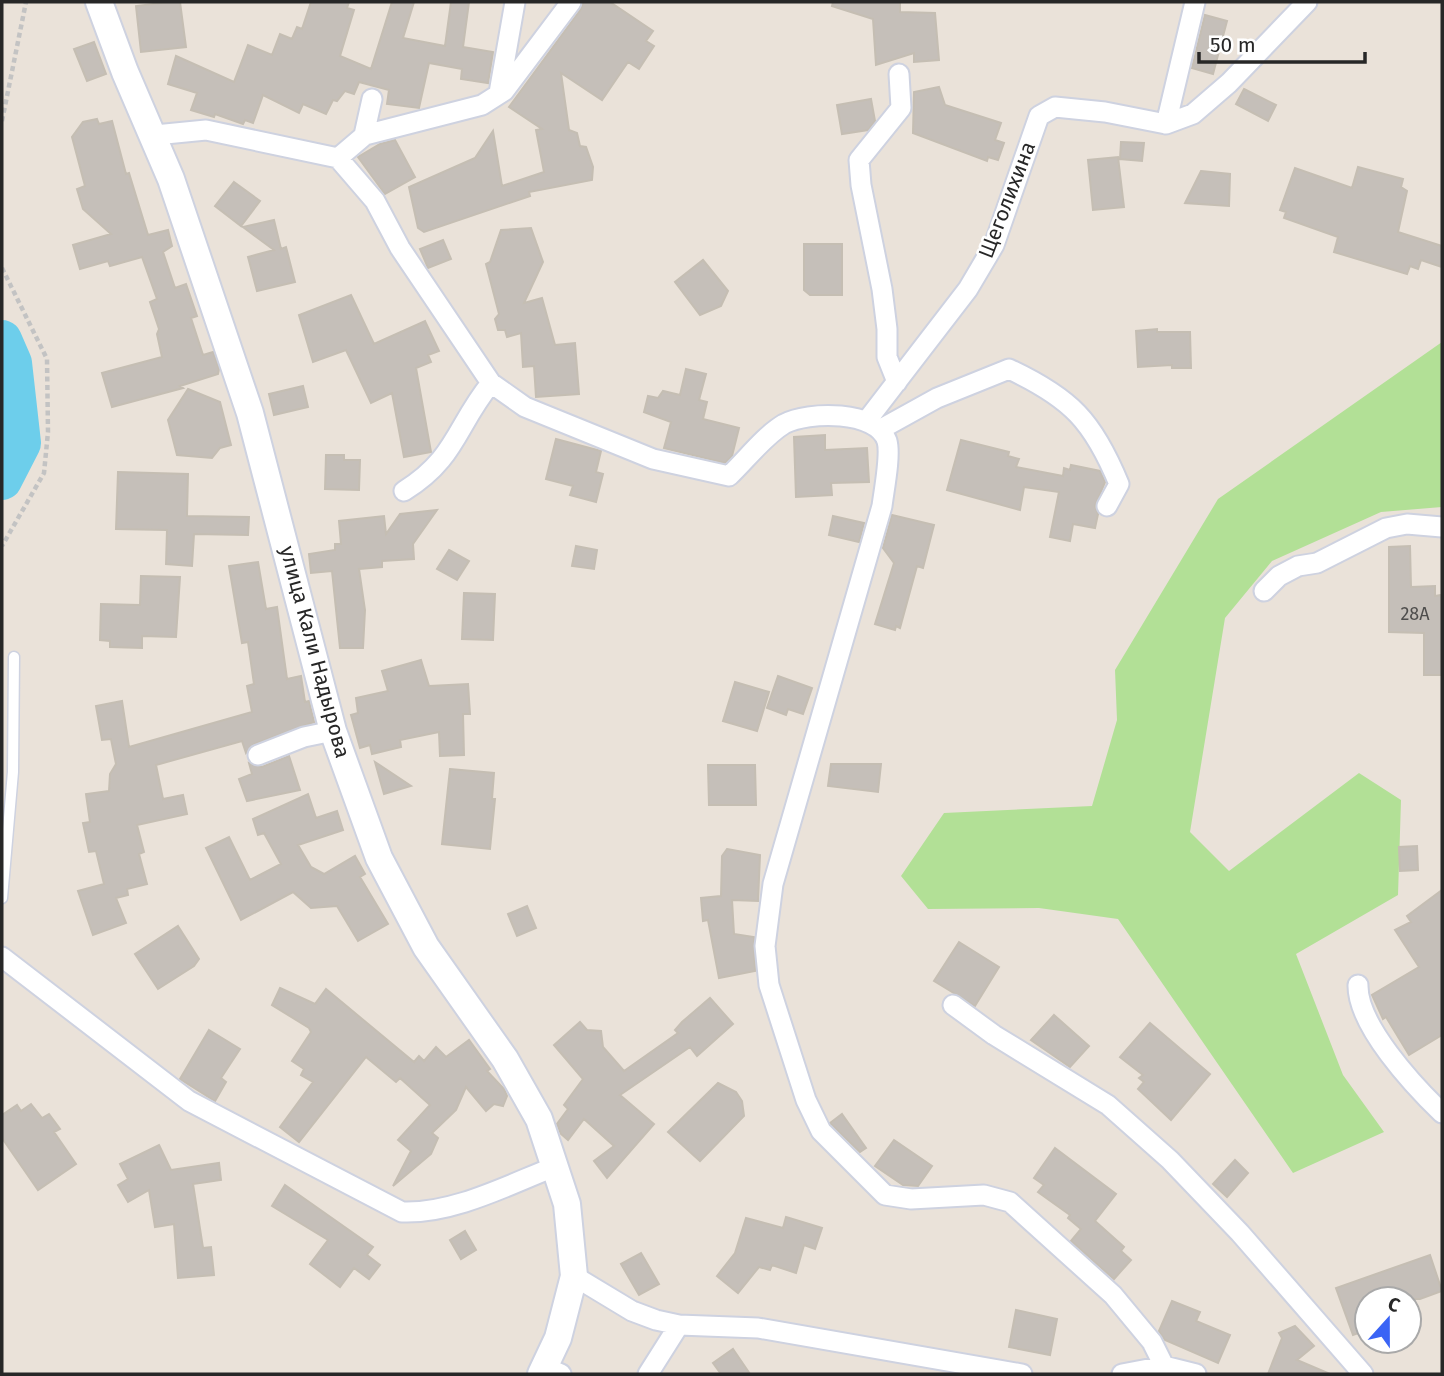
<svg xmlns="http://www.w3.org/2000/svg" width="1444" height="1376" viewBox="0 0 1444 1376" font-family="'Fira Sans',sans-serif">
  <rect width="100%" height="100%" fill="#eae2d9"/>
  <!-- green -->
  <path fill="#b2e096" d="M1442,342V507L1381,512L1272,561L1225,618L1190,832L1229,871L1359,773L1401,800L1398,895L1296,954L1343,1075L1384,1132L1293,1173L1118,919L1039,908L928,909L901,876L944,813L1092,806L1117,720L1115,670L1218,499Z"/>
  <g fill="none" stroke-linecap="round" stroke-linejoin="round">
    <!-- river -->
    <path stroke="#6dceeb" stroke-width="40" d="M2,340L12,363L21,443L2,480"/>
  </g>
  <!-- building -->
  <path fill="#c5bfb9" stroke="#c5beb3" stroke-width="2" d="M169,2H180L186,47L141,52L136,6Z
    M311,2H349L347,8L354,10L340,56L371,69L392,2H414L403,38L445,46L451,2H469L463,47L493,52L488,83L461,79L462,69L429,63L419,108L387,104L389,90L359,82L354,94L345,91L337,101L333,100L326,114L303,104L299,113L263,95L253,123L245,120L243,124L215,114L214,117L191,110L197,93L168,84L176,56L234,82L248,45L272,55L280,34L292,39L297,27L302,29Z
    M583,2H610L653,31L646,41L654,46L639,69L628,62L602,100L561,73L569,130L577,133L580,146L586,147L593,167L592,180L529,192L530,196L424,232L418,228L409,187L475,158L493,131L502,186L544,172L536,130L542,129L509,107L581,9Z
    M833,2H900V12L935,13L939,60L914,62V53L876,65L873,19L832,6Z
    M1205,15L1227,21L1213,74L1192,68Z
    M94,42L106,74L87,81L74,49Z
    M939,87L945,105L1001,123L995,140L1004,143L998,160L988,157L987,161L913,133L914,92Z
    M1244,89L1276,105L1268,121L1236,104Z
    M871,99L875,121L868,130L842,134L837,105Z
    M97,119L99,124L112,121L126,174L129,173L148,235L168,230L172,246L163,252L175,288L186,284L197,316L191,318L203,355L213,352L219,369L218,374L180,386L183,388L112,407L102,373L162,357L157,334L159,329L150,302L157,299L142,257L110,266L108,261L80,269L73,245L111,234L83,209L77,189L85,186L72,137L83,122Z
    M395,140L415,177L385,194L358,157L380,144Z
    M1121,142L1144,143L1142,161L1120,159Z
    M1118,157L1124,207L1093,210L1088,160Z
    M1358,167L1403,179L1401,187L1407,191L1398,232L1442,246V267L1421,260L1418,269L1410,266L1407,274L1334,252L1338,237L1284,218L1286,212L1280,210L1295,168L1352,188Z
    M1201,171L1230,174L1229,206L1185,203Z
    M234,182L260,201L241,226L215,206Z
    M274,220L281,249L286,247L295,282L257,291L248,257L274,250L243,227Z
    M531,228L543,262L524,303L542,298L555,345L575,343L579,394L536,397L534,366L523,367L521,333L507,337L505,330H498L495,319L499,314L486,264L490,262L501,230Z
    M443,240L451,259L428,268L420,249Z
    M804,244H842V295H810L804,290Z
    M703,260L728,291L721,306L700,315L675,282Z
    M351,295L374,344L425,321L439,351L428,355L431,362L416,368L431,452L404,457L392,393L371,403L346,350L313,362L299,315Z
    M1157,329V332H1190L1191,368H1172V365L1138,367L1136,331Z
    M686,369L706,374L699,400L707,402L703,419L739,428L732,456L725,463L664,448L671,422L644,412L648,396L658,398L663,391L680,395Z
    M303,386L308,407L274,415L269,394Z
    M188,389L220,402L231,445L220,448L212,458L177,455L168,420Z
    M825,435V450L867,448L869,482L831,483L832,495L796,497L794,437Z
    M556,439L601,451L596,472L603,474L596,502L570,495L573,486L546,479Z
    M961,440L1009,452L1008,456L1019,459L1016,467L1063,476L1064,468L1070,470L1071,465L1100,471L1105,482L1095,506L1098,514L1095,528L1073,524L1070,541L1050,537L1059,492L1024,487L1020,510L947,490Z
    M326,455H344V460H360L359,490L325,489Z
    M118,472L188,474L187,516L249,517L248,535L194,534L192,566L166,564L167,530L116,529Z
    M437,510L413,544L414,559L382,561V567L359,569L365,610L363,648H340L332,571L311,573L309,554L335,550V544H341L339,521L384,516L386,534L400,514Z
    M892,515L934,525L923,568L917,566L900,628L896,626L895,630L875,624L894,563L883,548Z
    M833,516L864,523L859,542L829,535Z
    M576,546L597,550L594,569L572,566Z
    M1410,546L1411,587L1435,586V596L1441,595L1442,675H1424V633L1389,632V547Z
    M449,550L469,561L457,580L437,569Z
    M258,562L266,609L277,607L287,679L301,676L305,702L309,701L314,722L254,744L246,753L242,741L156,765L163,799L183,795L187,814L137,825L144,852L139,854L147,884L127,889L128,895L116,898L126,923L93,935L78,891L104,884L96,851L89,852L83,823L90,822L86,794L109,791L110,774L116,764L111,739L102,740L96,706L122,701L129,747L252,712L247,686L254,684L248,642L242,643L229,566Z
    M141,576L180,577L176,637L142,636V648L110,647V641L100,640L101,604L140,605Z
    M464,593L495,594L493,640L462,639Z
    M421,660L429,686L468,684L470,714H463L464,755L440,756L439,732L400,740L401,747L372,754L370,745L360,748L351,715L358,713L356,698L388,691L382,671Z
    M778,676L812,688L803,714L788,709L786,715L767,708Z
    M735,682L769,692L757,731L723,721Z
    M289,756L300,790L247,801L239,779L252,774L249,763L262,767Z
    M375,762L411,786L384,794Z
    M831,764H881L878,792L828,786Z
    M708,765H755L756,805H709Z
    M450,769L494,773L492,799H495L490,849L442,844Z
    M308,794L316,818L337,811L343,830L298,845L311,867L324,874L355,856L365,874L360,877L388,924L358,941L337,906L311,908L293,892L241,920L206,848L229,837L250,880L281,864L264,833L258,835L253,819Z
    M1417,846L1418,870L1400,871L1399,847Z
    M727,849L760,855L758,901L732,900L734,934L754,937L755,971L719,978L708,920L703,921L701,898L721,896L722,856Z
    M1442,890V1035L1409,1055L1386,1017L1383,1019L1372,995L1419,967L1395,930L1411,922L1407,916Z
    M527,906L536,928L517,936L508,914Z
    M178,926L199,959L194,966L158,989L135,954Z
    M959,942L999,967L975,1006L934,981Z
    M280,988L315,1004L326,989L414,1062L419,1056L424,1061L436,1047L446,1057L469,1040L490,1069L487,1071L504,1089L507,1096L503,1106L494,1104L486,1111L466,1087L456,1110L432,1133L438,1138L431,1154L393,1186L411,1151L398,1140L430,1105L400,1078L396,1082L366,1057L299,1142L280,1127L313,1082L301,1075L304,1069L292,1061L311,1032L309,1028L272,1005Z
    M710,998L733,1024L697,1056L690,1047L620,1095L654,1124L607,1178L594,1161L614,1146L584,1119L568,1140L561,1134L557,1124L568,1109L564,1105L583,1079L554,1045L580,1022L587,1030L601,1031L603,1047L624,1071L678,1033L675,1030L682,1022Z
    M1054,1015L1089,1046L1070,1067L1031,1040Z
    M1150,1023L1210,1074L1171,1120L1138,1089L1144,1082L1139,1078L1143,1075L1120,1057Z
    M209,1030L240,1049L221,1078L226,1082L215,1101L180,1079Z
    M718,1083L736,1092L742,1101L744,1116L700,1161L668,1132Z
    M31,1104L42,1118L49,1114L60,1129L54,1132L76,1164L38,1190L2,1138V1115L17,1105L21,1111Z
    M842,1114L866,1148L860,1152L830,1123Z
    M894,1140L932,1166L918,1186L903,1185L875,1166Z
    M159,1145L171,1170L219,1163L221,1180L193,1184L203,1248L211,1247L214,1275L178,1278L174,1224L155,1227L149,1190L128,1202L118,1185L128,1179L120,1164Z
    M1055,1148L1116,1194L1095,1221L1124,1247L1121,1251L1131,1260L1114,1279L1071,1241L1081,1229L1068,1218L1070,1215L1038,1192L1044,1185L1034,1178Z
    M1235,1160L1248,1173L1227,1197L1213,1184Z
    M285,1185L373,1247L367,1255L380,1265L369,1279L354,1268L340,1287L310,1264L328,1240L272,1206Z
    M786,1217L822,1228L815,1249L804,1245L796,1273L772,1265L770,1270L759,1267L738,1293L717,1276L735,1253L746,1218L783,1228Z
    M465,1231L476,1250L461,1259L450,1240Z
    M641,1253L659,1284L639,1295L621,1264Z
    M1430,1255L1442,1291L1420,1299H1367V1330L1353,1335L1336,1288Z
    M1172,1301L1200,1312L1196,1321L1230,1335L1218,1363L1165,1340L1159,1331Z
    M1016,1310L1057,1319L1050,1355L1009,1347Z
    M1295,1326L1314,1346L1297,1360L1330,1374H1268L1282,1338L1279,1333Z
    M733,1349L750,1374H721L713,1363Z"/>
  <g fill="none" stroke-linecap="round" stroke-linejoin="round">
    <defs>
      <path id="lane" d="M2,898L13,772L14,657"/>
      <path id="street" d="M499,93L515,2
        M1166,124L1193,114L1229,83L1307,2
        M1166,124L1195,2
        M155,135L206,130L338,158L365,135L482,105L504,91L571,2
        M364,135L372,99
        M338,158L375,201L400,248L491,383L525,407L653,459L729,476C746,460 764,436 784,424C808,411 877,410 887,441C891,455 884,490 882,506L773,884L765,946L769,985L806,1100L821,1131L885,1195L911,1199L984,1195L1010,1202L1113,1295L1152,1342L1164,1366
        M897,382L887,357V329L882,289L861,185L859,160L901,108L899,74
        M868,419L968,289L994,245L1039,116L1055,107L1105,112L1166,124
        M881,429L937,398L1009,369C1071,398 1093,421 1119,484L1107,506
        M404,491C456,459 456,426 491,383
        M1264,591L1279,576L1298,566L1317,563L1386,528L1407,524L1442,527
        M258,755L304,737L333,731
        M2,957L189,1101L402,1212C453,1214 508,1185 554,1167
        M1358,985C1357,1025 1414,1086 1442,1113
        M953,1005L994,1035L1108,1105L1170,1160L1240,1233L1363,1374
        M574,1276L632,1311L656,1320L679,1325L758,1328L1022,1374
        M544,1367L561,1374
        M648,1374L679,1325
        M1122,1374L1164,1366L1196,1374"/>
      <path id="secondary" d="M99,2L125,72L171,179L250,413L333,731L379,858L426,947L505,1059L539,1119L567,1204L574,1276L558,1338L541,1374"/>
    </defs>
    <!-- lane casing -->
    <use href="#lane" stroke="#ced2e0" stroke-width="13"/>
    <!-- street casing -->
    <use href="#street" stroke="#ced2e0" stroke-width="23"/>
    <!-- secondary casing -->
    <use href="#secondary" stroke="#ced2e0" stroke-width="30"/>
    <!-- path -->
    <path stroke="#c3c3c3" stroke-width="4.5" stroke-dasharray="5 3.5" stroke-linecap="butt" d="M2,121L26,2
      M2,268L47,359L48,432L44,473L2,546"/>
    <!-- lane -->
    <use href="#lane" stroke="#fff" stroke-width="10"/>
    <!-- street -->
    <use href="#street" stroke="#fff" stroke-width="19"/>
    <!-- secondary -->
    <use href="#secondary" stroke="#fff" stroke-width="26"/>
  </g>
  <g text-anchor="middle" stroke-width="5" stroke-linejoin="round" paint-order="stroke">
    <!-- number labels -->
    <g font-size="18" fill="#4e4d4c">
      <text x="1415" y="620">28А</text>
    </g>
    <!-- street labels -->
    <g font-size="21" fill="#272727" stroke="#fff">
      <text transform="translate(1007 200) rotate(-69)" y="7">Щеголихина</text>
      <text transform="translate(315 652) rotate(75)" y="7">улица Кали Надырова</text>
    </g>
  </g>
  <!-- border -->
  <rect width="1444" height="1376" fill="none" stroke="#272727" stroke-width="7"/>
  <!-- north arrow -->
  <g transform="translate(1388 1320) rotate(21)"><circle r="33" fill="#ffffff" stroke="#a9a9a9" stroke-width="2"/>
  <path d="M0-5L12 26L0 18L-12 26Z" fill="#3a64f5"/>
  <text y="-10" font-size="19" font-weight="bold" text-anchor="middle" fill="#272727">С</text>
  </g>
  <!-- scale -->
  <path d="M1199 52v10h166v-10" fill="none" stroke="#272727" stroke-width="3.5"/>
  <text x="1210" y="52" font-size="21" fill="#272727" stroke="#ffffff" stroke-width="5" paint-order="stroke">50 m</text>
</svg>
